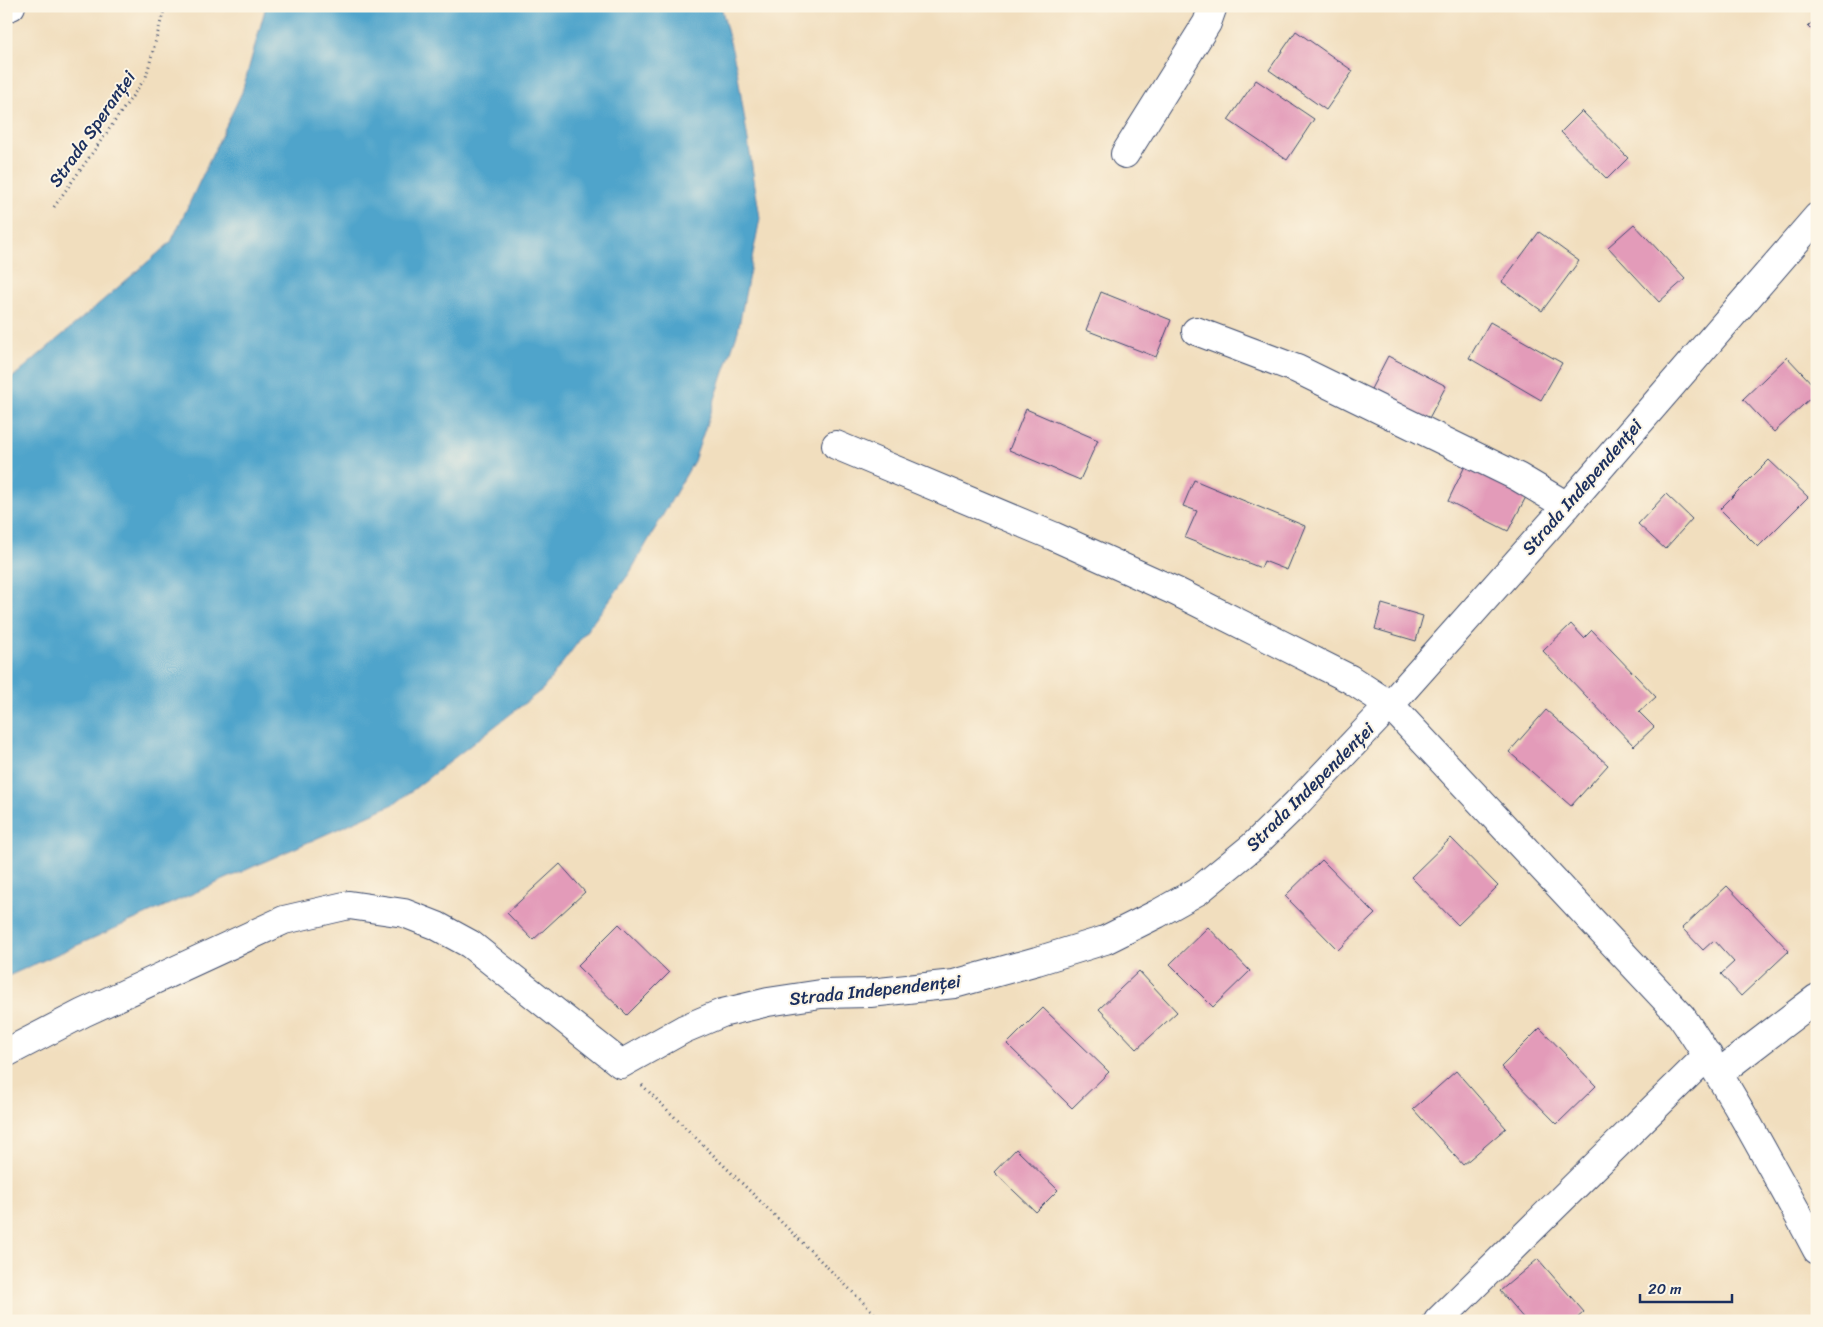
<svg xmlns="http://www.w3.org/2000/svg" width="1823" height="1327" viewBox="0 0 1823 1327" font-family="Sriracha,sans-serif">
  <rect width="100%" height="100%" fill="#fcf5e5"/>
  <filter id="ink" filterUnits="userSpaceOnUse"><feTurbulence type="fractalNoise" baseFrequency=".02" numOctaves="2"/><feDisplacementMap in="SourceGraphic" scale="10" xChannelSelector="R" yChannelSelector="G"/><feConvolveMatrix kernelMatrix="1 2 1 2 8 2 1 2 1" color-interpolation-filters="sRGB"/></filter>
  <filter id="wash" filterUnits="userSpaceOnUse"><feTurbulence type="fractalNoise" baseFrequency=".0096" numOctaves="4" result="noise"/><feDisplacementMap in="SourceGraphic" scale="20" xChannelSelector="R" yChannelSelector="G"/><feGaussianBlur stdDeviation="1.12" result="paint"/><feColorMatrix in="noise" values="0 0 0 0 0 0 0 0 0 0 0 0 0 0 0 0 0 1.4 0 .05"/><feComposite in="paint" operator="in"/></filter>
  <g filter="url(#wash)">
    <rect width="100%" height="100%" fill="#f1debe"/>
    <!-- water -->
    <path fill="#4fa4cb" stroke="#356a94" d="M266,6H721L737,70L760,218L738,331L694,461L629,574L543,689L396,803L6,977V383L171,242L242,92Z"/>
    <g id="blocks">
      <!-- building -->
      <path fill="#e39bb9" d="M1817,18V35L1808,26Z
        M1296,31L1353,71L1326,110L1269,70Z
        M1256,80L1314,119L1287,160L1228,120Z
        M1582,111L1628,158L1607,179L1561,132Z
        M1634,224L1685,279L1659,302L1608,247Z
        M1539,232L1579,261L1542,311L1502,282Z
        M1101,292L1171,320L1156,357L1086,330Z
        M1490,322L1562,363L1541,400L1469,358Z
        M1388,356L1446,386L1428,420L1370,391Z
        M1787,357L1817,389V392L1774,432L1743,399Z
        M1026,409L1098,440L1080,480L1009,450Z
        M1769,460L1808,497L1758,547L1720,509Z
        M1465,466L1526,497L1508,531L1448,501Z
        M1194,480L1305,526L1287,570L1264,561L1261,568L1185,538L1197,511L1183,506Z
        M1666,494L1692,519L1665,549L1638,524Z
        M1382,604L1423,616L1416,641L1375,629Z
        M1571,624L1584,638L1592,630L1656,697L1639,712L1654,727L1634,746L1543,651Z
        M1546,710L1608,765L1571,806L1509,752Z
        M1451,838L1498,886L1458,925L1411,877Z
        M1322,860L1375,914L1338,950L1285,896Z
        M560,864L585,892L533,940L507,913Z
        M1727,886L1789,951L1741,996L1721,974L1734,962L1714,940L1703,950L1682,928Z
        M619,924L669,973L627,1015L577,966Z
        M1208,927L1250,971L1213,1007L1170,964Z
        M1139,971L1177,1012L1137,1049L1099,1009Z
        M1043,1008L1109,1072L1072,1108L1007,1044Z
        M1540,1028L1596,1086L1557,1124L1501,1067Z
        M1456,1071L1506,1128L1463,1165L1413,1109Z
        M1016,1149L1058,1190L1036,1212L994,1172Z
        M1538,1259L1584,1312L1574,1321H1526L1500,1291Z"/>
    </g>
  </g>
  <g filter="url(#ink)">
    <use href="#blocks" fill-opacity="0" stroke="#3b496c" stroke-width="1"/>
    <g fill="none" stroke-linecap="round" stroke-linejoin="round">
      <defs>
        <path id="street" d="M6,8L11,6
          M1125,154L1207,23L1213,6
          M1196,331L1297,369L1518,477L1567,506
          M836,445L1053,536L1177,592L1350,679L1390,705L1681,1016C1706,1051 1727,1088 1749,1126C1772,1167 1795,1208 1817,1250
          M6,1053L83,1013L284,920L349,905L404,913L437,926L470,944L621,1064L684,1029L722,1013L768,1002L821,994L870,993L954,984L1037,961L1105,940L1157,914L1198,891L1253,846L1297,803L1390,705L1567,506L1817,217
          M1719,1073L1817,998
          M1438,1321L1708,1055"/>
      </defs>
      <!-- street casing -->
      <use href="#street" stroke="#3b496c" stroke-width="30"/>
      <!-- path -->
      <path stroke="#3b496c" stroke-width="3" stroke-dasharray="1 4" stroke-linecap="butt" d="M54,207L146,77L165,6
        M642,1085L882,1321"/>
      <!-- street -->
      <use href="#street" stroke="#fff" stroke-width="28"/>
    </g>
  </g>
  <g text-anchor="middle" stroke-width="4" stroke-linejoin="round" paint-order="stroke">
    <!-- street labels -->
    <g font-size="18" fill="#1b2f5e" stroke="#fcf5e5">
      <text transform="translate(92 129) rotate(-55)" y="6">Strada Speranței</text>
      <text transform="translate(1582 487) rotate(-49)" y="6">Strada Independenței</text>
      <text transform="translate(1310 787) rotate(-45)" y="6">Strada Independenței</text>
      <text transform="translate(875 990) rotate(-6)" y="6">Strada Independenței</text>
    </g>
  </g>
  <!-- margin -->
  <rect width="1823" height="1327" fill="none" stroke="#fcf5e5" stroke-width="25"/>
  <!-- scale -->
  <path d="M1640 1294v8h92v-8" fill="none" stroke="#1b2f5e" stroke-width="2.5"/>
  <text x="1648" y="1294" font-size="15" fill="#1b2f5e" stroke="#fcf5e5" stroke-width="4" paint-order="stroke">20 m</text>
</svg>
